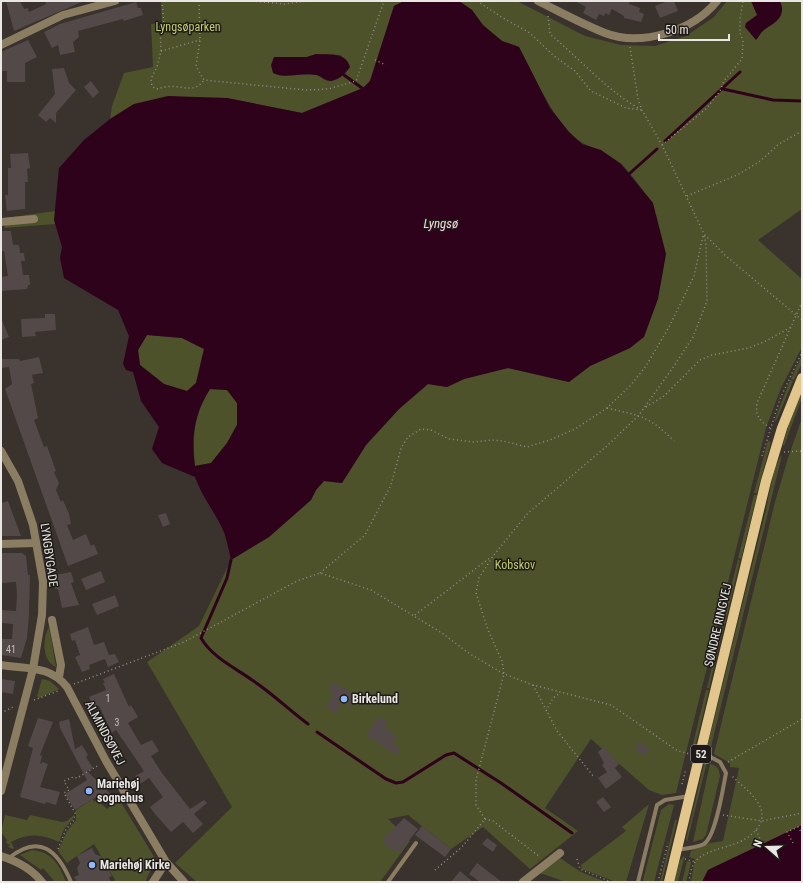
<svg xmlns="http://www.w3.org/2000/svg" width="803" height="883" viewBox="0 0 803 883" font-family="'Roboto Condensed',sans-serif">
  <rect width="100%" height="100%" fill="#39322d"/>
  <!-- green -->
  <path fill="#4d522b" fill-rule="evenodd" d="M161,1H404L394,6L370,81L363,88L302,113L227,98L134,104L110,119L112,106L124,73L153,67L151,24L162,23ZM316,54L341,55L346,74L331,81L325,80L317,75H291L274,57H307Z
    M459,1H517L585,36L621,45L655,46L686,36L714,17L727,1H802V209L758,240L802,279V347L781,388L766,428L676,793L662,795L649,790L591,739L545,808L578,831L530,869L483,827L451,849L408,815L388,819L410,841L380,882H197L175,863L232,807L147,662L199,626L231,560L269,537L311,500L316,490L324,481L342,483L366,445L399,409L428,384L447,387L464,379L508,368L569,382L590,366L630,348L653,203C642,191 632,173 620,163C603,150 582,147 568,131C547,107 534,75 519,47L502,41L482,25L472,10Z
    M55,211V224L5,228L4,226L11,223L5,218Z
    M147,335L182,338L204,349L196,383L187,391L164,384L140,365L138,350Z
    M802,355V363L794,380L791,379Z
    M790,380L793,381L777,419L774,422Z
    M210,389L227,390L237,403V425L227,443L211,463L195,466C192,435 194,416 210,389Z
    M802,389V398L784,446L783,445L791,416Z
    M802,418V825L708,870L702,882H691L695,859L689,857L691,851L710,843L723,841L739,768L730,767V763L714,754L775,502L788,458Z
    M768,441L771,442L757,493H754Z
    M782,455L711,747L708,743C728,665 746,587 766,510C768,499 775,460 782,455Z
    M754,495H757L741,559L738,558Z
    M738,559L740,561L725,624L722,623Z
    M722,625L724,626L709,688H707Z
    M49,627L56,667C42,661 42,639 49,627Z
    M42,679L50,681L59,689L39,698L37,696Z
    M706,690H709L696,743L692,748Z
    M707,762L687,842L686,839L704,764Z
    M710,764C718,766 719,769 720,776L706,835L703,839L693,842Z
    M93,799L94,802L97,800L107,809L119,799L156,860L145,882H112L115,880L94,844L67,863L58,851L67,831L76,820V810Z
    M649,804L626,882H616L582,869L581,865L626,831L622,827Z
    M669,804L674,805L654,882H644L643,880L661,810Z
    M5,815L27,820L30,815L62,822L67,821L74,815L73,819L64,829L59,842C42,834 28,833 11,842L14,848L13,849L8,847L10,845L6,843L7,840L1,832Z
    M675,820H677L662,882H660Z
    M32,850C52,852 59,864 66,882H55L43,868L41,870L20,855Z
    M685,855L678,882H674L680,860Z
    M560,858L581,872L606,882H566L540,873Z
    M687,861L691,862V864L686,882H682Z"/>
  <!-- water -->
  <path fill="#2f021b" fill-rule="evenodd" d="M404,1H459L472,10L483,25L502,41L519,47L550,108L569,132L582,144L601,150L621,164L653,203L666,254L658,299L644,337L630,348L590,366L569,382L508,368L464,379L447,387L428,384L399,409L366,445L342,483L324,481L316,490L311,500L269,537L231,560C229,551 227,541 224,532C215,512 202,497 195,477L162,463L152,449L159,427L141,401L133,372L126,370L123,364L129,336L118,310L64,278L60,258L62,247L54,220L59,168L84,140L110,119L134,104L168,96L227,98L302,113L363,88L370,81L394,6ZM147,335L182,338L204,349L196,383L187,391L164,384L140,365L138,350ZM210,389L227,390L237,403V425L227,443L211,463L195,466C191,438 194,413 210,389Z
    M751,1H780C787,17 775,22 764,30C760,33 759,37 756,40L745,27L746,23L757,15Z
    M316,54C330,55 346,52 350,67C346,73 339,80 331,81C325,81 322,76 316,75C302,71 287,80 273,73L271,65L274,57H307Z
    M802,825V882H702L708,870Z"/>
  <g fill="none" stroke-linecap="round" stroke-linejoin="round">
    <!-- stream -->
    <path stroke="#2f021b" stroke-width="3" d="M344,75L362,88
      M723,89L773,100L802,101
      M665,141L740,72
      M629,174L657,149
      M231,560L227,578L201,638C213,658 234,667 252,680C272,693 289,710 308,724
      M317,732L386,779L396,783L403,782L446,755L454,753L501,783L572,833"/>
  </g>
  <!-- building -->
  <path fill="#534949" d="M6,1H20L24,9L28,8L29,12L46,4L45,1H84L14,31Z
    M575,1H630L629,4L640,8L639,12L644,14L641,22L624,18V16L612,9L609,15L605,13L604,16L599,14L596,20L583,13L586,7Z
    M668,1H674L678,11L660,18L655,6Z
    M136,2L138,8H141L143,15L124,21L123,19L78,31L79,37L73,42L75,52L60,55L58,45L52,48L44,32L60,24Z
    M28,40L37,57L25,63V82H7V71H1V52Z
    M64,68L69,83L76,90L56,113V123L50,118L46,122L38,115L55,94L52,69Z
    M91,81L99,92L93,98L84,87Z
    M28,153L30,168L27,169L28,182H25V209L7,211L5,195H8V168H11L10,154Z
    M1,231H11L13,245H19L20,253H24L25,261H21L23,275H29L30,285H28L27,289L1,291V277L8,276L4,251H1Z
    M45,314H55L56,330L35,332L36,336L22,337L21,319L45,318Z
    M1,318L9,337L1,340Z
    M39,357L43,373L32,375L34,383L31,384L38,418L34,420L44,447L47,446L56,471L54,472L59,483L56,490L61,502L63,500L69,514L71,524L67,525L73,540L86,534L91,546L94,544L98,554L68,566L5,389L12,384L9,367L1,368V359H19L20,361Z
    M8,501L12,512L21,536H1V503Z
    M166,513L170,524L163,527L158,515Z
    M1,553H22L26,556L28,575H30L29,614L27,638L21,658L1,655V639H12L13,624L1,623V610L16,611L17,595L16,582L1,583Z
    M101,571L105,582L86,590L81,579Z
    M71,572L74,582L71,583L79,605L62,608L58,589H55V575Z
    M115,595L119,606L97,615L92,604Z
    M88,627L94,645L104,642L109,655L115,654L119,662L108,667L105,659L89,665L90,669L82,672L75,657L80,655L75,640L72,641L70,634Z
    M114,674L129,707L131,705L138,717L128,723L141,745L152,740L159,751L151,756L162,773L190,809L204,800L207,803L194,814L203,824L193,833L183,822L171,832L155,814L150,807L163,797L149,778L140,784L135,776L144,771L116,730L112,733L99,706L94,708L89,697L106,690L103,683H105L103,679Z
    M1,679L15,681L13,694L1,692Z
    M333,682L358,697L352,706L343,700L336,713L326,707L334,694L328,691Z
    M379,716L389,723L385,728L397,737L392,743L401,749L397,755L366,735Z
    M38,718L53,722L40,755L42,756L40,764L43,762L48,764L40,787L60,792L56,805L46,802L45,804L20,797L33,748L28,746Z
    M69,719L75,749L82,745L88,755L86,757L93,768L87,771L114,797L107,804L98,796L75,810L65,794L87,780L60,728L59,722Z
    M640,742L650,749L645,756L635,749Z
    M604,747L619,764L615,768L622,777L606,789L598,778L607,772L602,765L604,763L598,752Z
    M603,797L611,807L604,812L596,802Z
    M404,818L418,829L400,852L397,850L395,852L382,841Z
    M422,826L451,849L445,857L415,835Z
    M487,838L497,845L493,852L482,844Z
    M92,848L95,854L102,857L112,876L109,877L111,882H77L74,877L79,875L77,868L80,863L77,856Z
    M477,863L502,882H480L469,874Z
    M460,871L473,882H451Z"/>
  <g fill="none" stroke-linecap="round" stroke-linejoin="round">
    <!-- path -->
    <path stroke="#938d89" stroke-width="1.5" stroke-dasharray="1 3" stroke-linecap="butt" d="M162,1L164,25L160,26L161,51L157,67L151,79L152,86L156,89C160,89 162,87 166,87C180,84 194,95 204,80
      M199,1L200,40L196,66L204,80L306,90L328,89L356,81L384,1
      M252,1L284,4L307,1
      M477,1L503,18L530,33L554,56L575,71L591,91L626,108L642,110
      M548,16L550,34C580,59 606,90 640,109
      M630,47L638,99L642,110L662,145L704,234L726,256L802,320
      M161,51L200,40
      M375,60L386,65
      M662,145L707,108L720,91L724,81L742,59L743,41L740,33V19L743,1
      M687,196L737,175L759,162L779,144L802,131
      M646,407L664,396L700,360L712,355L749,348L768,340L791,327
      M607,408C641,416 649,416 674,441
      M770,428C760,421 755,416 757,403L802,302
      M784,452L802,451
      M762,456L780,399L802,352
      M320,573L365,535L391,485L401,448L408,437L421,429L431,430L449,439L473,442L492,440L503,441L527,447L550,440L575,429L607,408L630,386L646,366L669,327L694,276L703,236
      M415,615L491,557
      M74,684L184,642L297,581L320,573L371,590L442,633L470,654L504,674L533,685L611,705L678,751L690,754
      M533,685L557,731L594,777
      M34,700L58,691
      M546,711L553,698L560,693
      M1,713L13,707
      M728,762L802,719
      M682,784L686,769
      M723,815L762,821L802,813
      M485,819L493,821L540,857
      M756,830L762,843
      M793,843L787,832L798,827L802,833
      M58,849L66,829L74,820L75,813L64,793L69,790L64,781L73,777L77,778L99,765
      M577,859L580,869L611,882
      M685,859L695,862
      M435,870L462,847L485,819L476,805V780L504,674L502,661L488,630L476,593L479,578L493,556L528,513L608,445L639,415L674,366L693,337L707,301L706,245L704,234
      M658,882L668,843
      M689,882C690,876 691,867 695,862C708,845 744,850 759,826C771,806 745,789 732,776"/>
    <!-- service -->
    <path stroke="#8b7d61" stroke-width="4" d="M677,850C686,848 697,848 704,844C716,836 723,788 726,773L720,762L701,752
      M9,858C40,833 58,851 71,882
      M388,882L416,843
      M638,882L657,805L665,800L689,796"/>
    <!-- minor -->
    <path stroke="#8b7d61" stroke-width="8" d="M538,1C560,12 582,24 605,33C641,47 693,31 717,1
      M1,45L63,15L115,1
      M1,222L34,219
      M1,544L36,543
      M52,620L61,665L59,677
      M1,665C26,669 50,665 67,687L106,761L166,862L184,882
      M1,856C17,861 32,869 42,882
      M153,882L166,862
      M523,882L560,853"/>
    <!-- tertiary -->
    <path stroke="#8b7d61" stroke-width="8" d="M1,451L18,481L33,525L43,582L42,615L33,669L1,791"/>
    <!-- primary -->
    <path stroke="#e3c68b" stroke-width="10" d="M669,882L766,481L782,428L802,378"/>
  </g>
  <!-- markers -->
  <g fill="#8fb8fd" stroke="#1d1a18" stroke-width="1.5">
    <circle cx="344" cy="699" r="4"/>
    <circle cx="89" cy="791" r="4"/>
    <circle cx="92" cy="865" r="4"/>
  </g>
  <g text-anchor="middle" stroke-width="3" stroke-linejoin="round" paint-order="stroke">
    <!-- number labels -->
    <g font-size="10" fill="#c4bfbc">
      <text x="11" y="653">41</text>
      <text x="108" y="702">1</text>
      <text x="117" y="726">3</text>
    </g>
    <!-- shield labels -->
    <rect fill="#1d1a18" stroke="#aca9a6" stroke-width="1" x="691" y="745" width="20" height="18" rx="3"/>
    <g font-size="11" font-weight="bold" fill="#eae6e3">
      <text x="701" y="758">52</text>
    </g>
    <!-- park labels -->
    <g font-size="12" fill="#c3cf68" stroke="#1d1a18">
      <text x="188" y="31">Lyngsøparken</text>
      <text x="515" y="569">Kobskov</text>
    </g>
    <!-- street labels -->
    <g font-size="12" fill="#eae6e3" stroke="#1d1a18">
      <text transform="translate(49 555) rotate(82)" y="4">LYNGBYGADE</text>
      <text transform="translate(718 625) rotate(-77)" y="4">SØNDRE RINGVEJ</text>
      <text transform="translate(105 733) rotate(62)" y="4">ALMINDSØVEJ</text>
    </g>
    <!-- poi labels -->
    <g font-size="12" font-weight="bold" fill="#eae6e3" stroke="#1d1a18" text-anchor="start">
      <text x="352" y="703">Birkelund</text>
      <text x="97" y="788">Mariehøj<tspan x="97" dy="14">sognehus</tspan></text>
      <text x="100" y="869">Mariehøj Kirke</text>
    </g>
    <!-- water labels -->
    <g font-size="13" font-style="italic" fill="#fdd3e3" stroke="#1d1a18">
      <text x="441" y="228">Lyngsø</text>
    </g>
  </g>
  <!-- border -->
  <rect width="803" height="883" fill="none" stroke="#eae6e3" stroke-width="4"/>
  <!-- north arrow -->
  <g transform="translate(767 847) rotate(290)" stroke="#1d1a18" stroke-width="3" paint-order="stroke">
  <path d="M0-3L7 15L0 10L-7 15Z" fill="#eae6e3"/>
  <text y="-6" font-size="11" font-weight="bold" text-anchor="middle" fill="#eae6e3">N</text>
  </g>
  <!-- scale -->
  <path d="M659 34v6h70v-6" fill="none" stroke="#eae6e3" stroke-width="2"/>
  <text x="665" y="34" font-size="12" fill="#eae6e3" stroke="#1d1a18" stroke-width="3" paint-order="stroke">50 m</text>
</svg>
